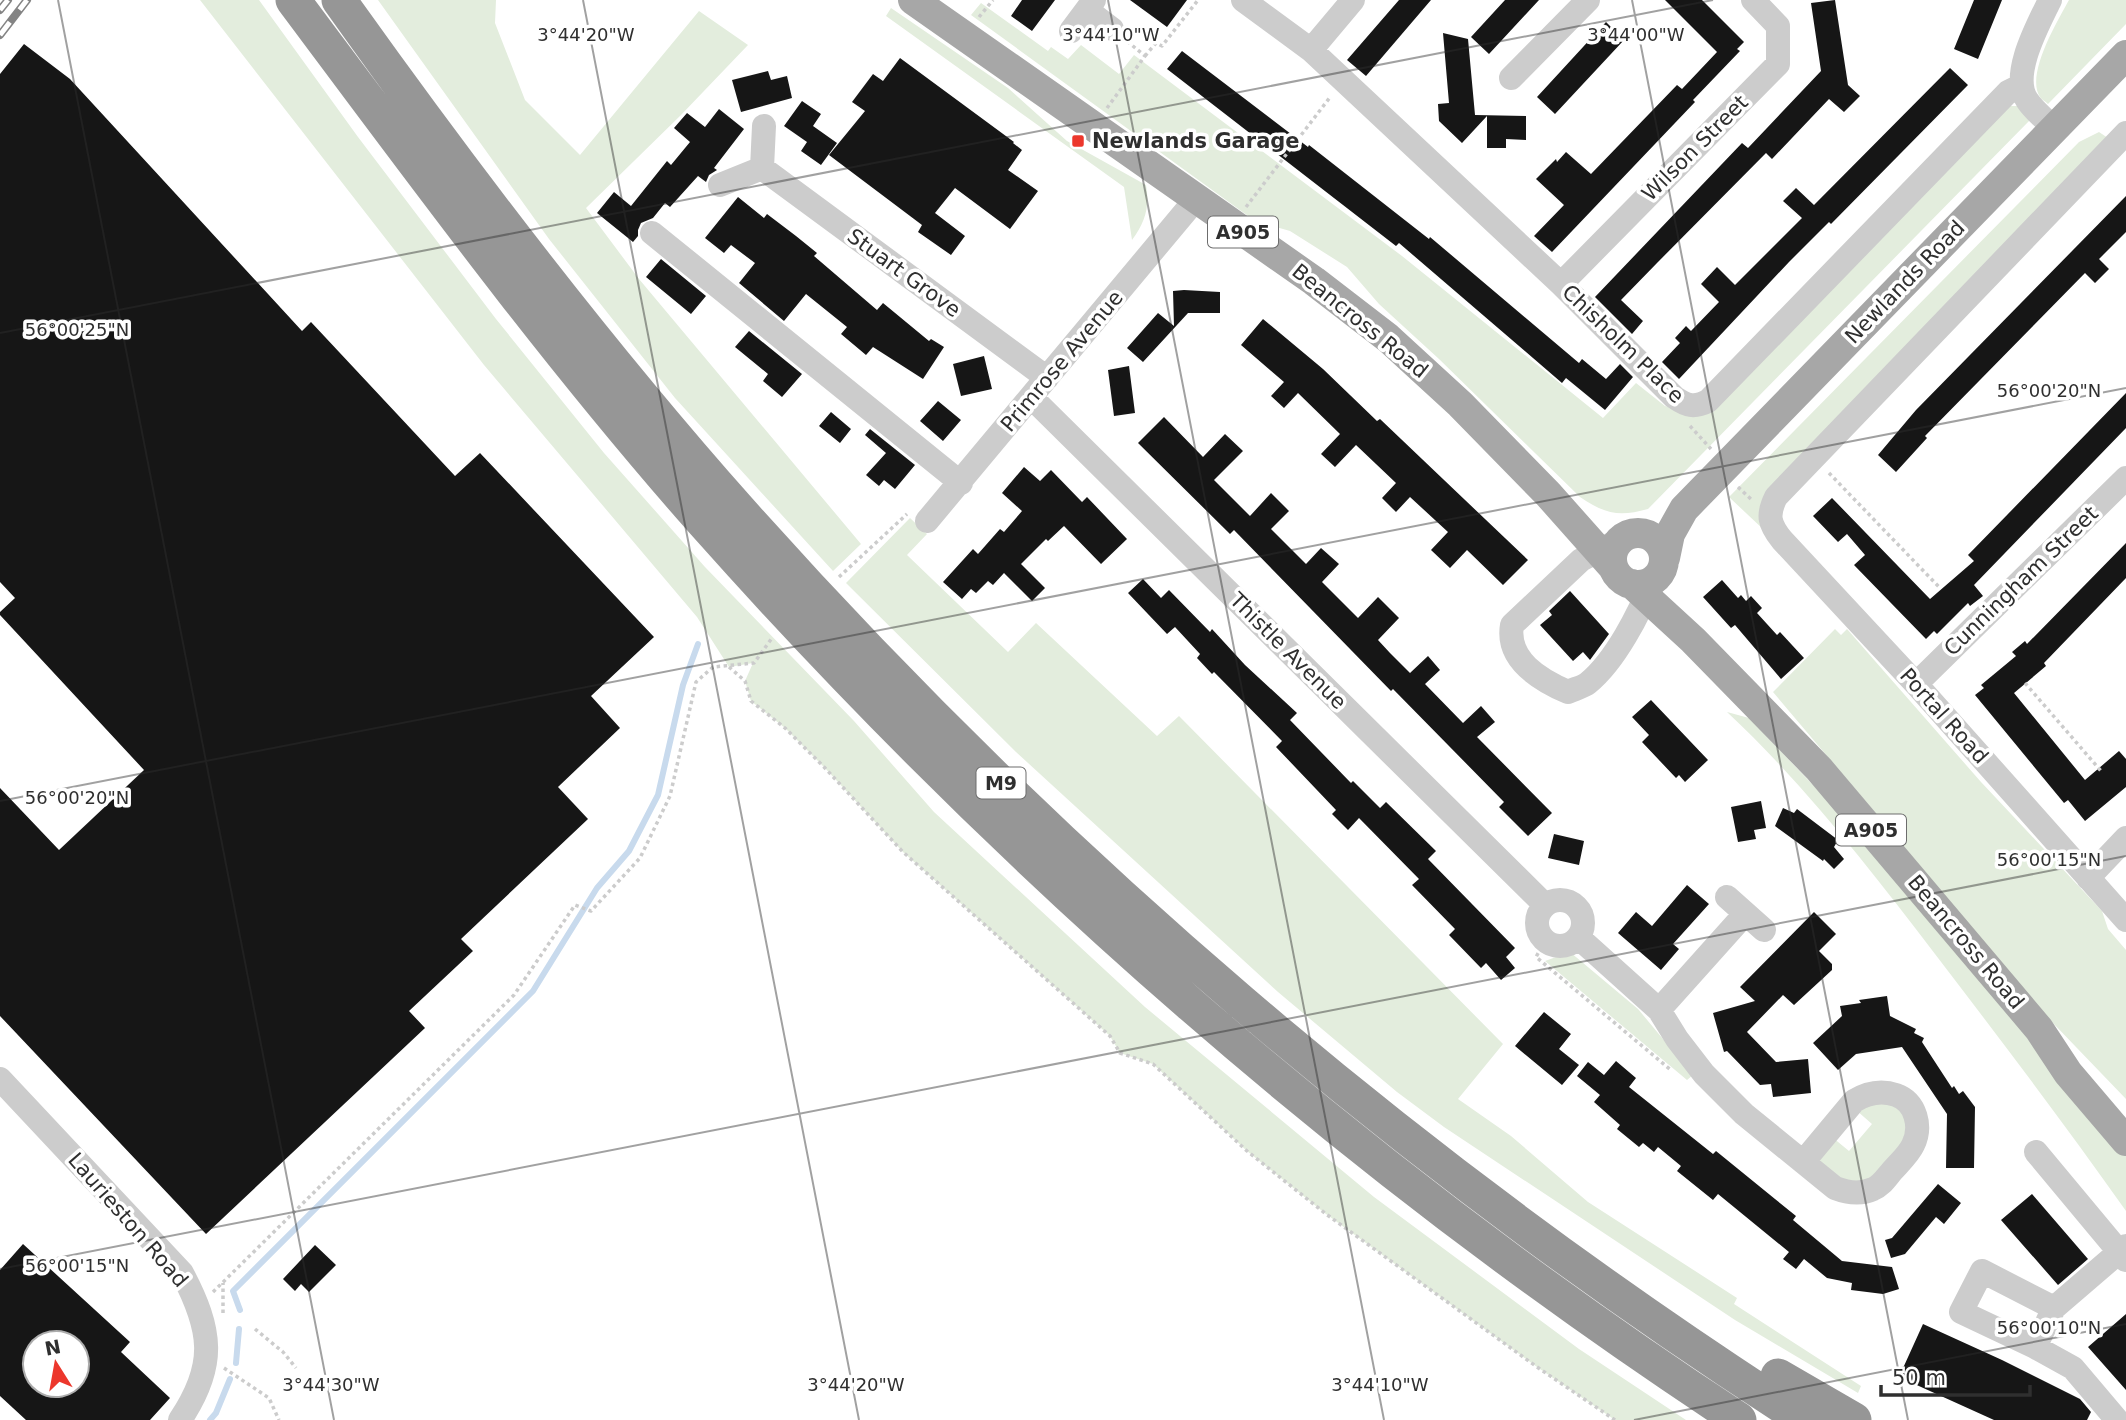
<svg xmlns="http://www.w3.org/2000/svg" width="2126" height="1420" viewBox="0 0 2126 1420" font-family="'DejaVu Sans',sans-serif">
  <rect width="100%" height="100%" fill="#fff"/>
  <!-- green -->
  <path fill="#e3eddd" d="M200,0H259L358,137L496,319L604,453L705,567L854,721L934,812L1145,1007L1374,1197L1579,1349L1686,1420H1615L1537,1367L1326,1214L1247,1151L1153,1064L1120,1053L1110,1036L903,852L824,767L785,728L751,701L745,681L753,663L729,667L697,617L484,365Z
    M378,0H496L495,23L525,100L580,155L699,11L748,45L681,115L586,208L639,279L861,544L833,571L675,398L549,239Z
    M2069,0H2126V24L2048,104C2045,101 2042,100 2040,97C2025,75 2058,20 2069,0Z
    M981,3L1048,51L1051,47L1068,59L1081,45L1119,74L1134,55L1402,256L1603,418L1636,383L1665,406L1690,414L2009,106H2018L2030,120L1648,509C1619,517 1605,514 1580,497L1439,359L1379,304L1347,267L1290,231L1255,221L971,15Z
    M891,8L1008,88L1067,141L1146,185C1150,207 1145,222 1132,240L1124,187L886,16Z
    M2099,132L2108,138L1768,492L1764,530L1729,497L2079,142Z
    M910,518L927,534L907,555L1008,652L1036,623L1157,736L1179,716L1503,1044L1458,1099L1511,1136L1588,1202L1737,1298L1734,1304L1861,1386L1858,1393L1735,1320L1444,1127L1397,1092L1278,992L1016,752L846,583Z
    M1835,629L1841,635L1847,629L1981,782L2102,911L2108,929L2126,950V1099L2051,1021L1773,692Z
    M1727,712L1749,718L1856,830L2126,1153V1211C2064,1123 2000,1039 1935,954C1870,869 1805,785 1727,712Z
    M1570,952L1638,1009L1693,1075L1687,1080L1545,961Z
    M1874,1101L1900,1107L1907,1118L1906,1139L1868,1184L1842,1181L1819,1162L1832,1137L1849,1151L1872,1124L1856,1110Z"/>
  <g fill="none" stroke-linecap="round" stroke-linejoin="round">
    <!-- stream -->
    <path stroke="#c8daed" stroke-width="6" d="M240,1310L233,1291L533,991L597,888L629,851L658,795L683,685L698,644
      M236,1363L239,1329
      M210,1420L216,1413L230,1379"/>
  </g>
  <!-- building -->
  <path fill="#161616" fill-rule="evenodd" d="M1022,0H1055L1032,31L1011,16Z
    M1130,0H1187L1167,27Z
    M1399,0H1431L1366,76L1347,60Z
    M1505,0H1539L1489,54L1471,37Z
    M1665,0H1702L1744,42L1737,49L1740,51L1693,100L1695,102L1552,252L1534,236L1564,205L1536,179L1556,159L1557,162L1566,152L1591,174L1677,85L1682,89L1717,52Z
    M1835,0L1848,85L1860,96L1844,112L1829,99L1772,159L1766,153L1657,263L1621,300L1643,321L1632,334L1595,297L1742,143L1748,148L1821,71L1811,3Z
    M1974,0H2002L1978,59L1954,49Z
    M1606,22L1624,40L1555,114L1537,97Z
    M1443,33L1468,39L1475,115L1526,116V140L1506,139V148H1487V116L1462,143L1439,121L1438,104L1449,103Z
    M24,44L70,79L302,331L311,322L455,476L480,453L654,637L591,696L620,728L558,787L588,819L461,939L473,951L409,1011L425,1028L206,1234L0,1016V788L59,850L144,770L0,615V612L15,598L0,582V74Z
    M1182,51L1308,147L1309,145L1429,239L1430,237L1579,363L1582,359L1606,379L1620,364L1633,377L1605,410L1566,378L1562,383L1399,243L1396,246L1167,69Z
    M900,58L1014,142L1013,143L1022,150L1008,170L1038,191L1010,229L955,188L935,213L965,236L951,255L918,232L922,225L829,155L865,111L852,102L873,74L883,81Z
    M1950,68L1968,85L1831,224L1829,222L1789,262L1679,379L1662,362L1680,343L1675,338L1686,326L1691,331L1719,302L1701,284L1717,267L1735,285L1802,218L1783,201L1796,188L1814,205Z
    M768,71L771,80L787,76L792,98L741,112L732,80Z
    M802,101L821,114L813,126L837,143L821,165L801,151L807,142L784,126Z
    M719,109L744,129L714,168L717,170L709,175L706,182L698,176L670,207L665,203L653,218L641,223L638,230V236L633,242L597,213L614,192L631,206L667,161L671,165L690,142L674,128L687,113L705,127Z
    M2126,196V232L2099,259L2109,269L2095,283L2085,273L1925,436L1927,438L1896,472L1878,455L1916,410Z
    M738,197L764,218L767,214L796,236L817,253L814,256L877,310L883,303L929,341L931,339L944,347L923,379L873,347L866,355L841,334L847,327L806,294L784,321L739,283L755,263L731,245L724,253L705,238Z
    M661,259L706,296L691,314L646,277Z
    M1184,290L1220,292V313H1188L1143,362L1127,348L1158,313L1174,326L1173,291Z
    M1263,319L1323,369L1377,421L1380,419L1528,560L1503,585L1467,550L1450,568L1431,550L1448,532L1410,497L1396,512L1382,498L1396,483L1356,445L1335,467L1321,454L1340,434L1298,393L1284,408L1271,396L1284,382L1241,345Z
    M749,331L802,374L782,397L763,381L768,374L735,347Z
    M984,356L992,389L961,396L953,364Z
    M1129,366L1135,413L1114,416L1108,370Z
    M2126,393V428L1974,585L1983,596L1970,606L1968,603L1937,634L1934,631L1926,639L1854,565L1865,555L1847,534L1838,542L1813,516L1832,498L1930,599L1974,561L1968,555Z
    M938,401L961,420L943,441L920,421Z
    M831,412L851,429L840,443L819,426Z
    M1164,417L1203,457L1225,434L1243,451L1214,480L1250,516L1271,493L1289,511L1271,529L1306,564L1321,548L1339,564L1322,582L1358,618L1378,597L1399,618L1378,640L1390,653L1410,673L1428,656L1440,670L1425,684L1463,723L1481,706L1495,722L1477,737L1552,813L1528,836L1499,807L1504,802L1393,689L1391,691L1234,530L1230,534L1138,443Z
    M870,429L915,465L895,489L884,480L879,486L866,475L886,453L865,435Z
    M1024,467L1040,481L1051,470L1082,502L1087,497L1127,539L1101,564L1064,526L1048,541L1046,539L1021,564L1045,588L1032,601L1004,573L993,585L988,581L976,593L971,589L962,599L943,582L973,549L978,554L1000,529L1004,532L1022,511L1002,493Z
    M2126,543V578L2044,663L2046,666L2014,693L2085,780L2119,751L2126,759V787L2085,821L2068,800L2064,803L1975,695L1984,688L1981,685L2016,656L2012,652L2025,641L2027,644Z
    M1143,579L1161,598L1169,590L1210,632L1212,629L1245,665L1297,713L1290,720L1351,783L1353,781L1380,808L1386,802L1436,851L1428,859L1515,948L1506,957L1515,968L1501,980L1486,963L1481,968L1449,935L1455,929L1412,885L1419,879L1359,818L1348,830L1332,814L1336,810L1276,747L1282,741L1214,672L1212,674L1197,658L1200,654L1175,627L1167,634L1128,593Z
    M1722,580L1738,598L1741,595L1746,601L1751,596L1762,608L1757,613L1777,635L1780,632L1804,658L1781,679L1735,625L1731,628L1703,597Z
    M1570,591L1609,634L1590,660L1583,652L1573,661L1540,625L1552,615L1549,611Z
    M1651,700L1708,760L1685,782L1679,775L1676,778L1642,742L1649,735L1632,717Z
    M1761,801L1766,828L1754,830L1756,839L1738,842L1731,807Z
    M1783,808L1794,813L1797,809L1838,840L1834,847L1844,859L1834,869L1824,859L1823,861L1775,826Z
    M1554,834L1584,841L1579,865L1548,858Z
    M1687,885L1709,904L1673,944L1679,949L1661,970L1618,933L1636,912L1652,926Z
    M1814,912L1836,934L1819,951L1832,964V970L1794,1005L1783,995L1747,1032L1776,1062L1808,1059L1811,1093L1773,1097L1771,1084L1760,1085L1727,1051L1724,1052L1713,1013L1755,1001L1740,987Z
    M1887,996L1890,1016L1916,1029L1914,1033L1924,1038L1922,1042L1952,1088L1954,1086L1959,1094L1963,1091L1975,1107L1974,1168H1946L1947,1114L1902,1047L1856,1054L1838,1070L1813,1043L1842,1016L1840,1006L1861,1003L1859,1000Z
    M1544,1012L1571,1034L1559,1049L1579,1065L1562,1085L1515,1046Z
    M1616,1061L1636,1078L1629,1087L1713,1154L1716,1151L1775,1199L1796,1216L1793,1220L1842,1261L1892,1267L1899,1289L1883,1294L1851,1290L1852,1283L1827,1278L1804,1259L1796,1269L1783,1259L1789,1252L1718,1194L1713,1200L1677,1171L1681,1166L1658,1147L1654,1152L1643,1143L1639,1147L1617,1129L1620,1125L1594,1102L1600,1095L1577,1076L1588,1062L1604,1075Z
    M1938,1184L1961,1203L1944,1224L1936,1217L1905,1254L1891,1258L1885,1240L1892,1238Z
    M2032,1194L2088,1259L2058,1285L2001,1220Z
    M23,1244L130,1342L121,1352L170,1398L150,1420H26L0,1396V1270ZM35,1343H77V1385H35Z
    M315,1245L336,1265L309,1292L301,1284L295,1291L283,1279Z
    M2126,1314V1390L2088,1347Z
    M1923,1324L2002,1360L2080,1399L2091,1412L2087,1420H1994L1899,1377Z"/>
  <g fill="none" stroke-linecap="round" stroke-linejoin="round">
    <!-- path -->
    <path stroke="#ccc" stroke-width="3.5" stroke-dasharray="3.5 3.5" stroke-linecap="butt" d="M979,17L993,0
      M1145,56L1156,43L1162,46L1198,0
      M1107,108L1145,56L1128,42
      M1246,207L1331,96
      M1690,426L1711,449
      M1829,473L1939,587
      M1738,487L1753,501
      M839,577L907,514
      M729,667L745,681L751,701L785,728L824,767L903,852L1110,1036L1120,1053L1153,1064L1247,1151L1326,1214L1537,1367L1615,1420
      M2025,683L2101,771
      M1545,941L1536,957L1672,1071
      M213,1292L514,995L575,905L591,911L640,858L670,796L696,682L713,667L754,663L772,638
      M223,1313V1283
      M255,1329L283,1352L296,1368
      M224,1368L269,1398L279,1420"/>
    <!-- minor -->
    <path stroke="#ccc" stroke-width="24" d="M1243,0L1311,50L1561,284L1674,397C1687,406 1694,408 1708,401L2008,92L2020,86
      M2050,0C2038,25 2010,75 2027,100C2034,111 2046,120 2055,129
      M1087,10L1112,29
      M1071,31L1094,0
      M1311,50L1353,0
      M1511,78L1588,0
      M2126,133L1776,497C1767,515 1769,524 1782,540L1916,684L2126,920
      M762,168L1047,378
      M720,185L762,168L764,126
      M652,233L961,483
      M1561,284L1778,64V26L1753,0
      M1031,397L1545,905
      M927,521L1196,199
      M1619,540L1581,560L1512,625C1506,660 1540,680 1568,692C1574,689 1583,687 1588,683C1615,661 1640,613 1652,581
      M1916,684L2126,478
      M2088,878L2126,838
      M1727,897L1764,930
      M1537 923a23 23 0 1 1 46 0a23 23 0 1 1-46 0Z
      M1579,938L1659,1010L1677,1039L1704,1074L1744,1114L1835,1188C1848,1193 1860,1195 1873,1189C1881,1186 1886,1178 1892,1171C1899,1163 1909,1154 1913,1145C1922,1127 1916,1102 1896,1095C1881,1090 1867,1093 1854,1101L1804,1161
      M1659,1010L1745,914
      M0,1079L182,1273C212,1330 217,1365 180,1420
      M2036,1152L2126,1260
      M2035,1347L1961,1312L1982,1271L2054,1308
      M2117,1420L2073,1368L2035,1347L2054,1308L2126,1246"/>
    <!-- major -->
    <path stroke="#a7a7a7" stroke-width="30" d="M913,0L1314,281L1388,338L1460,404L1548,494L1612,566
      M1612 559a26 26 0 1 1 52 0a26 26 0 1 1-52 0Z
      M1665,558L1670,534L1684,509L2126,55
      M1632,584L1693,640L1819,769L2039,1029L2068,1073L2126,1141"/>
    <!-- highway -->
    <path stroke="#969696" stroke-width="35" d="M293,0C426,178 557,357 704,523C1008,865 1356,1169 1739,1420
      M339,0C465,177 596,349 740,511C1051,860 1411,1168 1804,1420
      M1778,1376L1854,1420"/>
    <defs>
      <path id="rail" d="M0,10L8,0
        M0,35L27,0"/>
    </defs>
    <!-- rail casing -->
    <use href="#rail" stroke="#848484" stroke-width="8"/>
    <!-- rail -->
    <use href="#rail" stroke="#fff" stroke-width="5" stroke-dasharray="16" stroke-linecap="butt"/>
  </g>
  <!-- ticks -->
  <path fill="none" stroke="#2f2f2f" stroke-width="2" stroke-opacity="0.45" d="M58,0L334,1420M583,0L859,1420M1108,0L1384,1420M1632,0L1908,1420M0,333L1713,0M0,801L2126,388M0,1269L2126,856M1634,1420L2126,1324"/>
  <!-- markers -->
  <rect fill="#ec372c" stroke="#fff" stroke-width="2.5" x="1071" y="134" width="14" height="14" rx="3.5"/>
  <g text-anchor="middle" stroke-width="7" stroke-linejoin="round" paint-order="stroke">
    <!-- shield labels -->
    <g fill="#fff" stroke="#6d6d6d" stroke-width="2">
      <rect x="1208" y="216.5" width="70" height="31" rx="5"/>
      <rect x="976.5" y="767.5" width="49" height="31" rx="5"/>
      <rect x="1836" y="814.5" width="70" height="31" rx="5"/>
    </g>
    <g font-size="19" font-weight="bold" fill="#2f2f2f">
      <text x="1243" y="239">A905</text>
      <text x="1001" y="790">M9</text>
      <text x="1871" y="837">A905</text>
    </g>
    <!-- poi labels -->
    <g font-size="21" font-weight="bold" fill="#2f2f2f" stroke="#fff" text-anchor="start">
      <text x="1092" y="148">Newlands Garage</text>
    </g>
    <!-- street labels -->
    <g font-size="21" fill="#2f2f2f" stroke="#fff">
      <text transform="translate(1695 148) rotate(-45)" y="7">Wilson Street</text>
      <text transform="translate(904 273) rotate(36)" y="7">Stuart Grove</text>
      <text transform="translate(1905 282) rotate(-46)" y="7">Newlands Road</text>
      <text transform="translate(1360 321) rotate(39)" y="7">Beancross Road</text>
      <text transform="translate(1623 344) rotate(44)" y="7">Chisholm Place</text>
      <text transform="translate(1062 361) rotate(-50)" y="7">Primrose Avenue</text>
      <text transform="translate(2021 581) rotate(-44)" y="7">Cunningham Street</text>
      <text transform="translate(1288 651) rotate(45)" y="7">Thistle Avenue</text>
      <text transform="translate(1944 716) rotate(48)" y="7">Portal Road</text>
      <text transform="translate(1966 942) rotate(50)" y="7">Beancross Road</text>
      <text transform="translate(128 1220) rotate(49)" y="7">Laurieston Road</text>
    </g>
  </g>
  <g font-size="18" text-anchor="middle" fill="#2f2f2f" stroke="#fff" stroke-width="7" stroke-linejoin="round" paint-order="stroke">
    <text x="586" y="41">3°44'20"W</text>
    <text x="1111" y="41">3°44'10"W</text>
    <text x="1636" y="41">3°44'00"W</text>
    <text x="77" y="336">56°00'25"N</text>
    <text x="2049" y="397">56°00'20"N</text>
    <text x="77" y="804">56°00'20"N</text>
    <text x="2049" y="866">56°00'15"N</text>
    <text x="77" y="1272">56°00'15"N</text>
    <text x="2049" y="1334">56°00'10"N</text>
    <text x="331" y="1391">3°44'30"W</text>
    <text x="856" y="1391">3°44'20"W</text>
    <text x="1380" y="1391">3°44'10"W</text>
  </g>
  <!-- north arrow -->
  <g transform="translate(56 1364) rotate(349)"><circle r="33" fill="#ffffff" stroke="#acacac" stroke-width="2"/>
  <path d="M0-5L12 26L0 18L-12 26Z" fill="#ec372c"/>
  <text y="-10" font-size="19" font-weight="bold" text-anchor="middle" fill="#2f2f2f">N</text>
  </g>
  <!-- scale -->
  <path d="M1881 1385v10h149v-10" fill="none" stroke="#2f2f2f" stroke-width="3.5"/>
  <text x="1892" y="1385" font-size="21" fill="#2f2f2f" stroke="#ffffff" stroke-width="5" paint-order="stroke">50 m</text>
</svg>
